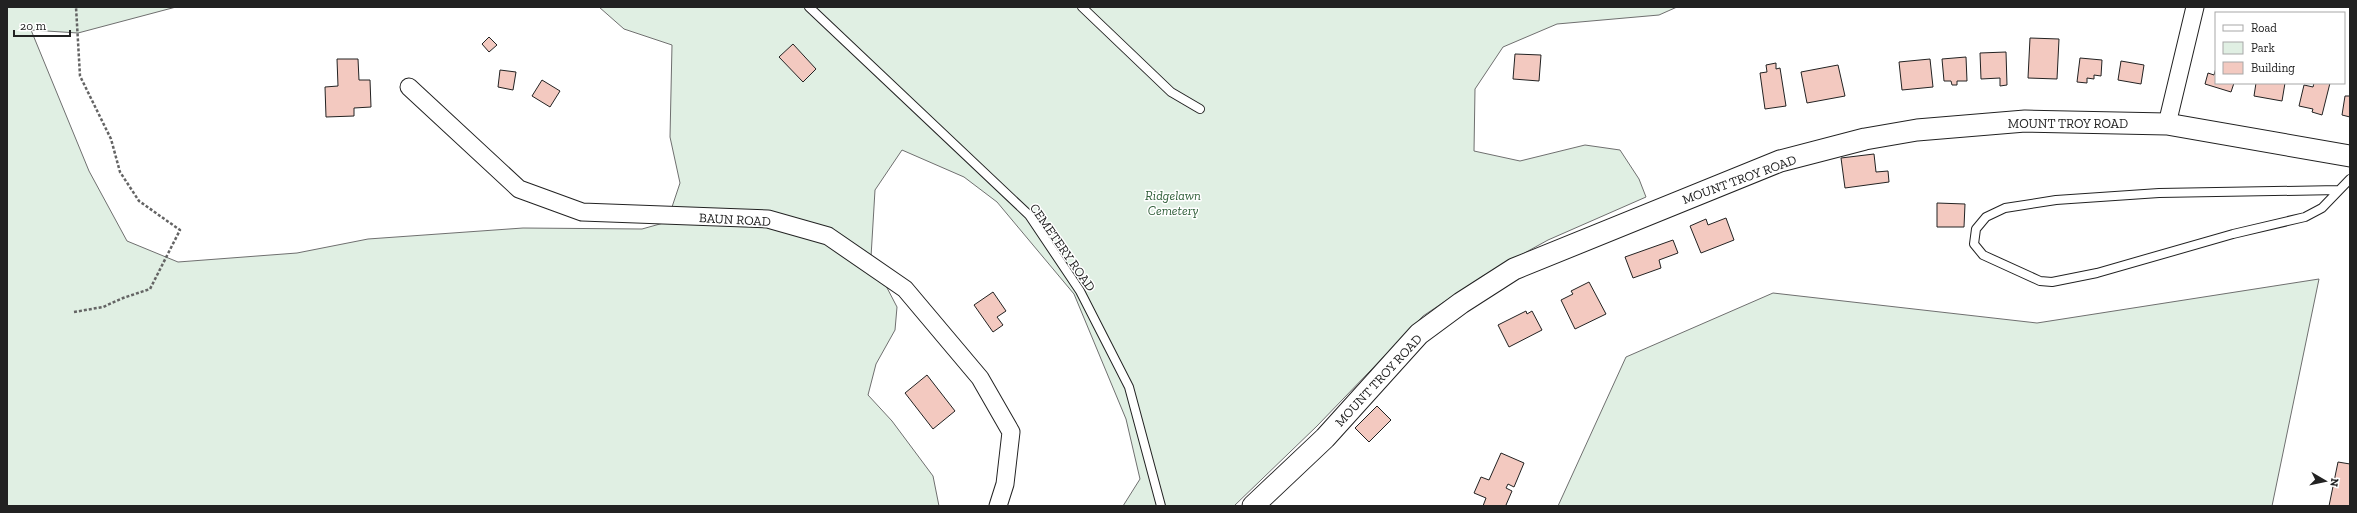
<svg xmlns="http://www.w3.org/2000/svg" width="2357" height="513" viewBox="0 0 2357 513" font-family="'Zilla Slab',serif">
  <rect width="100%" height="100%" fill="#fff"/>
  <!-- green -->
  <path fill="#e0efe3" stroke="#6f6f6f" d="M7,7H176L78,33L31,30L89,171L127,241L178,262L297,253L368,239L523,228L642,229L667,222L680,183L670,137L672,45L624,29L599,7H1677L1659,15L1557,24L1503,47L1475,89L1474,151L1520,161L1585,145L1620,150L1639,179L1646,197L1548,240L1483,276L1423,316L1317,426L1234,506H1123L1140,479L1126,419L1074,294L997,202L964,177L902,150L875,190L871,257L897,307L895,330L876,364L868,395L892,421L933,476L939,506H7Z
    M2319,279L2272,506H1558L1626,357L1773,293L2037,323Z"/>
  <!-- building -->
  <path fill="#f3c9c0" stroke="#222" d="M489,37L497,45L489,52L482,44Z
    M2030,38L2059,39L2057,79L2028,78Z
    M793,44L816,69L803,82L779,57Z
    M2006,52L2007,85L2000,86V78L1981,79L1980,53Z
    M1515,54L1541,55L1539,81L1513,79Z
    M1966,57L1967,81H1957V85H1952L1951,81H1944L1942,59Z
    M2080,58L2102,60L2101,76L2094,75V79L2087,78V83L2077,82Z
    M337,59H358L359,80H370L371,107L354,108V116L326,117L325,87L338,86Z
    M1930,59L1933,87L1902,90L1899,62Z
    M2121,61L2144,65L2141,84L2118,80Z
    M1776,63V69L1780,68L1786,106L1765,109L1760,73L1767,72L1766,65Z
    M1838,65L1845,96L1807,103L1801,72Z
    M2216,68V83H2234L2231,92L2205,84L2208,73L2214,75Z
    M500,70L516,72L513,90L498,87Z
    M542,80L560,91L550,107L532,96Z
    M2256,83H2285L2282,101L2254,96Z
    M2314,83H2330L2322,115L2312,112L2313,109L2299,106L2304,85L2313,87Z
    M2345,96H2350V117L2342,115Z
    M1874,154L1876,172L1888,171L1889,182L1845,188L1841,158Z
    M1937,203L1965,204L1964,227H1937Z
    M1726,218L1734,240L1701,253L1690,226L1706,219L1708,225Z
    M1673,240L1678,253L1659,260L1661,268L1633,278L1625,257Z
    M1589,282L1606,314L1575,329L1561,300L1573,294L1571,291Z
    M993,292L1006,311L997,317L1003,325L993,332L974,305Z
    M1526,311L1527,314L1532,311L1542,330L1509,347L1498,325Z
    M927,375L955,411L933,429L905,393Z
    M1377,406L1391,420L1369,442L1355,428Z
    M1501,453L1524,463L1514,487L1508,484L1506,488L1512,491L1506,505L1508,506H1483L1486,498L1474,493L1481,477L1489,480Z
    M2338,462L2350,464V506H2329Z"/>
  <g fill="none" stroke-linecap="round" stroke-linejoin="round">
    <defs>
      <path id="service" d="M809,7L1029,215L1080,291L1129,387L1161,506
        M1082,7L1171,92L1200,109
        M2339,190L2159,193L2056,200L2005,208L1986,217L1976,229L1974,244L1983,255L2040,281L2052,282L2097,273L2233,234L2305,217L2322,208L2350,179"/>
      <path id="minor" d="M409,87L519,189L582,212L768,219L828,236L905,289L980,378L1011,432L1005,484L998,506
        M2167,124L2195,7"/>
      <path id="tertiary" d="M1253,506L1325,438L1419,334L1461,303L1514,269L1780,161L1865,139L1917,130L2025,121L2167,124L2350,156"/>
    </defs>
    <!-- service casing -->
    <use href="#service" stroke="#222" stroke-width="10"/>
    <!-- minor casing -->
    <use href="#minor" stroke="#222" stroke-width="19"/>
    <!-- tertiary casing -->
    <use href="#tertiary" stroke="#222" stroke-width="23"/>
    <!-- path -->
    <path stroke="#646464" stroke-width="2.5" stroke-dasharray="3 2" stroke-linecap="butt" d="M74,312L103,307L123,298L150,289L180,230L139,201L120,172L111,139L80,76L76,7"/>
    <!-- service -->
    <use href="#service" stroke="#fff" stroke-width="8"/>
    <!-- minor -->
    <use href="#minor" stroke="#fff" stroke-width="17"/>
    <!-- tertiary -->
    <use href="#tertiary" stroke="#fff" stroke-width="21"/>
  </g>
  <g text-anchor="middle" stroke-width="3" stroke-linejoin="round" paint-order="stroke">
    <!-- street labels -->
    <g font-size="13" fill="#222" stroke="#fff">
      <text x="2068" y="128">MOUNT TROY ROAD</text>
      <text transform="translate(1739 179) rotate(-20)" y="5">MOUNT TROY ROAD</text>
      <text transform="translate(735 219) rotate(3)" y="5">BAUN ROAD</text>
      <text transform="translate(1063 247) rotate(55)" y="5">CEMETERY ROAD</text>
      <text transform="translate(1378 380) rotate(-47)" y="5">MOUNT TROY ROAD</text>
    </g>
    <!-- park labels -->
    <g font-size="13" font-style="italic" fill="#2f5e38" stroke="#fff">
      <text x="1173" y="200">Ridgelawn<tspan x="1173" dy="15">Cemetery</tspan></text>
    </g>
  </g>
  <!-- border -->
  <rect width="2357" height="513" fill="none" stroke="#222222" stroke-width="16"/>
  <!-- legend -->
  <rect x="2215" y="12" width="130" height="72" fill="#ffffff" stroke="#a7a7a7"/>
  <rect x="2223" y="25" width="20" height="6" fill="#ffffff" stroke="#a7a7a7"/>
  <text x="2251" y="32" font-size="12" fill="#222222">Road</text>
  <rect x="2223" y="42" width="20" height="12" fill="#e0efe3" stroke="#a7a7a7"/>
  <text x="2251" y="52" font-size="12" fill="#222222">Park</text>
  <rect x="2223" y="62" width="20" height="12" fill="#f3c9c0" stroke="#a7a7a7"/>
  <text x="2251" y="72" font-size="12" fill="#222222">Building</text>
  <!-- north arrow -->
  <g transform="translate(2325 481) rotate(99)" stroke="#ffffff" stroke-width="3" paint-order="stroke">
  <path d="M0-3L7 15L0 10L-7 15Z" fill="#222222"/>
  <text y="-6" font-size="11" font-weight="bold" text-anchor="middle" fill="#222222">N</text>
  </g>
  <!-- scale -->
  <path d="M14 30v6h56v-6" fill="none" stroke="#222222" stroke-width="2"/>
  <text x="20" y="30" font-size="12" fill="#222222" stroke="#ffffff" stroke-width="3" paint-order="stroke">20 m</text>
</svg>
